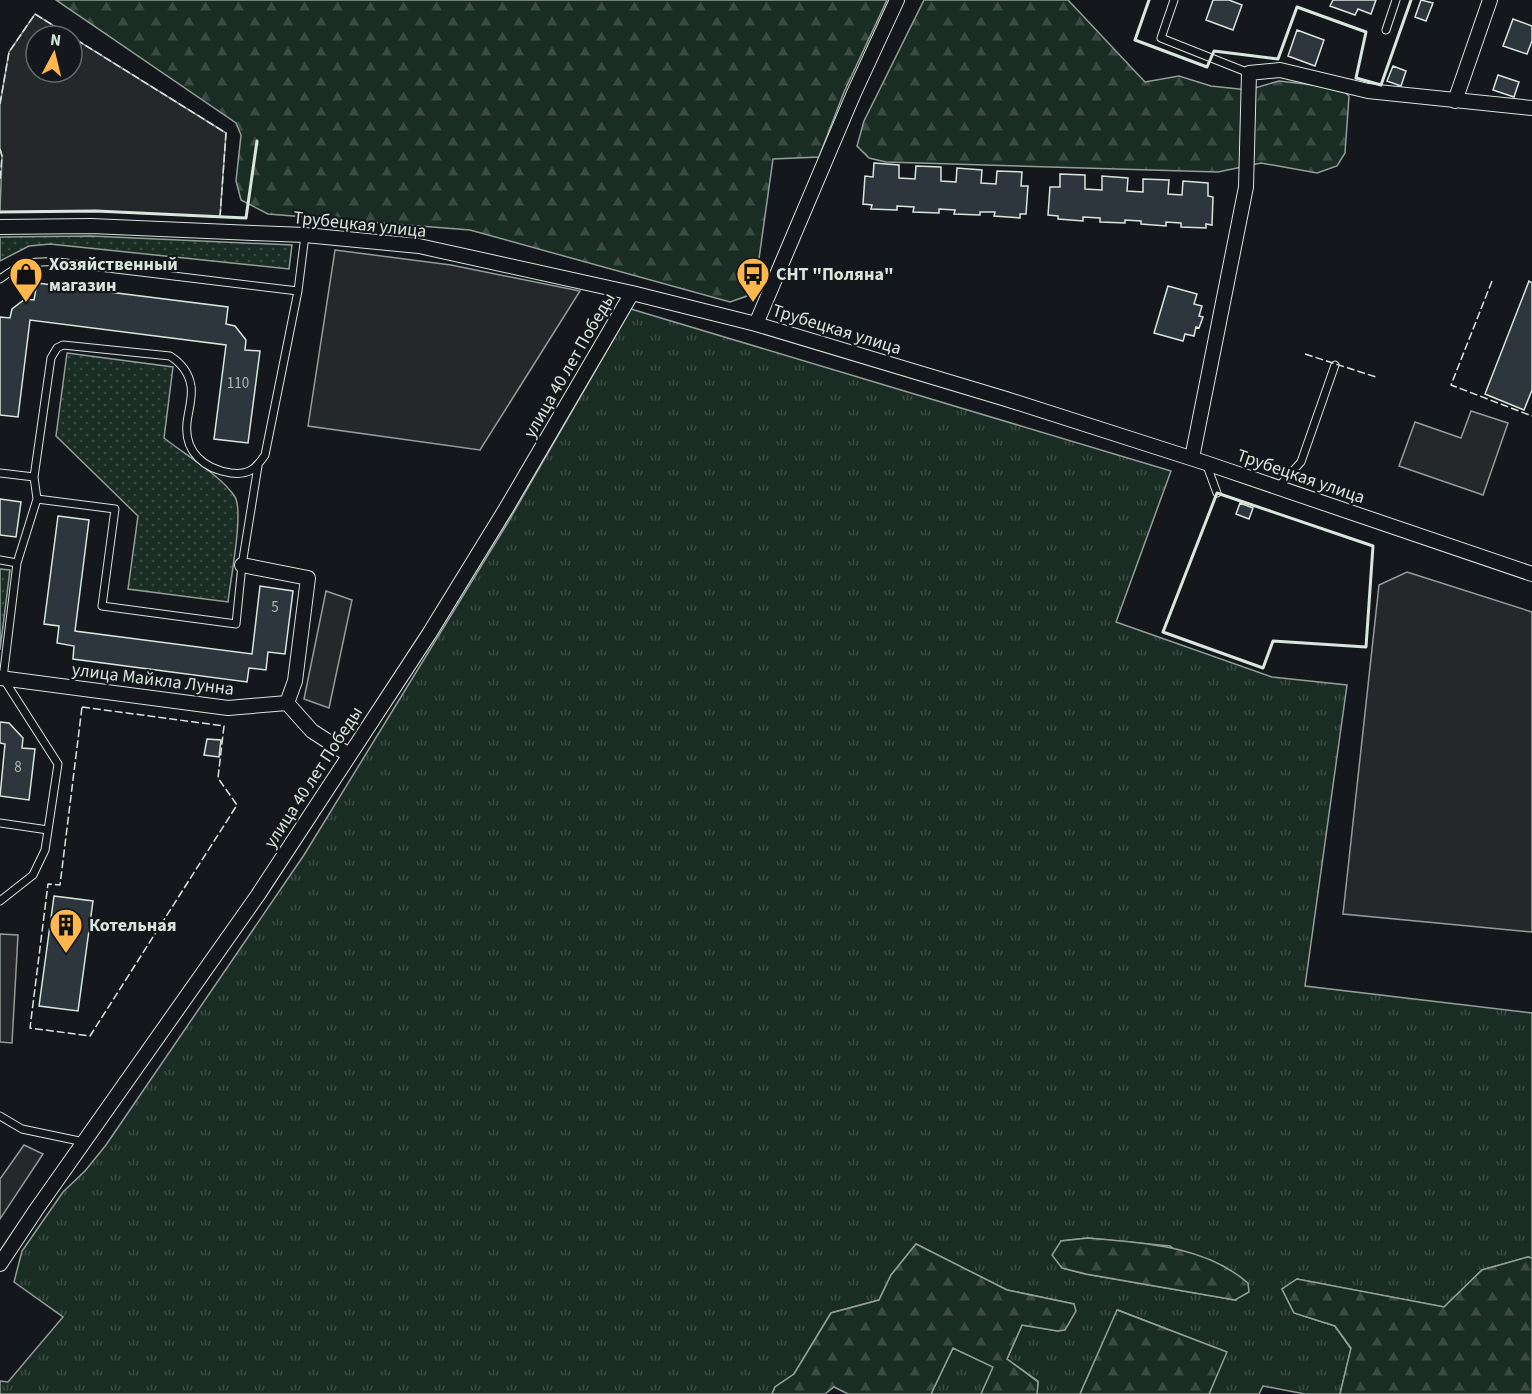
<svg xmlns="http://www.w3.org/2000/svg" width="1532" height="1394" viewBox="0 0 1532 1394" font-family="'Source Sans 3',sans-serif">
  <defs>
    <pattern id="grass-tufts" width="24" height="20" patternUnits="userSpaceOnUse" patternTransform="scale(1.5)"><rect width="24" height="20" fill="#1a2d24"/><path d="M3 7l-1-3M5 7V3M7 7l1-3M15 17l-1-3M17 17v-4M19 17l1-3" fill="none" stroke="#3b4b43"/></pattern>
    <pattern id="forest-firs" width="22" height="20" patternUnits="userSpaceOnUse" patternTransform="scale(1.5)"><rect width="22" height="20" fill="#1a2d24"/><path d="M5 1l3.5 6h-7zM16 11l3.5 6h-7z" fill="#3b4b43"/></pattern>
    <pattern id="park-dots" width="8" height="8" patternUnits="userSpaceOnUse" patternTransform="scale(1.5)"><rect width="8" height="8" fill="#1a2d24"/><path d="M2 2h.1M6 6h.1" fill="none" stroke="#3b4b43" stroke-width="1.8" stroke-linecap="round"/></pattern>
  </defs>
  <rect width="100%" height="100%" fill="#14181c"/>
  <!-- grass -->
  <path fill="url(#grass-tufts)" stroke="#939e99" stroke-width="1.5" fill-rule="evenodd" d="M631,309L1171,471L1116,622L1272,677L1347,685L1305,986L1532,1013V1258L1528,1257L1482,1270L1444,1307L1297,1279L1282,1289L1294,1313L1335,1326L1351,1349L1340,1394H1305L1263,1386L1259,1394H1209L1226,1352L1118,1310L1080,1394H1037L1038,1381L1007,1359L1022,1325L1058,1331L1074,1304L1007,1290L916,1244L891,1275L879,1300L831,1313L794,1374L775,1387L772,1394H0V1381L8,1382L63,1317L14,1282L22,1251L63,1192L85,1171L106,1145L304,855L507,524ZM1087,1238L1170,1246L1235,1300L1085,1274L1062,1268L1061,1241Z
    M953,1348L994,1367L981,1394H931Z"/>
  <!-- forest -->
  <path fill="url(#forest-firs)" stroke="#939e99" stroke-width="1.5" d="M56,0H887L844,92L819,157L773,159L755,287L747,296L730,302L470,230L268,214L241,200L236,181L241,135L236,123Z
    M924,0H1068L1145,82L1179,76L1211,86L1248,90L1279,81L1340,88L1349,96L1345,153L1337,166L1317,173L1261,163L1218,172L886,162L869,158L857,146L864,121Z
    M1088,1238C1142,1243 1204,1245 1248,1283L1249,1292L1235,1300L1086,1274L1062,1268L1052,1255L1061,1241Z
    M916,1244L1007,1290L1074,1304L1076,1311L1065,1330L1058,1331L1022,1325L1007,1359L1038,1382L1037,1394H981L993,1367L953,1348L931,1394H848L834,1387L825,1394H772L775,1387L794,1374L831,1313L879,1300L891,1275Z
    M1528,1257L1532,1258V1394H1340L1351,1348L1335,1326L1294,1313L1282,1289L1297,1279L1444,1307L1482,1270Z
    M1117,1310L1227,1352L1209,1394H1080Z"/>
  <!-- park -->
  <path fill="url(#park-dots)" stroke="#939e99" stroke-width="1.5" d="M91,236L292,245L289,269L50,244L29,246L0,261V237Z
    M67,353L173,367L164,438C184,454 222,476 235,497C244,512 230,582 228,602L128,589L138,516L56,436Z
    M0,569L10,570L0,650Z"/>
  <!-- parking -->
  <path fill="#24282b" stroke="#939e99" stroke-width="1.5" d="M35,14L70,36H36V72H72V37L226,133L220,217L96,211L0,212L2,156L0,149V104L9,52Z
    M335,250L451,265L580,291L480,450L308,426Z
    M1471,411L1508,423L1483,495L1399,466L1415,422L1461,438Z
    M1407,572L1532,612V932L1343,914L1379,585Z
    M326,591L352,600L329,708L304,699Z
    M0,934L18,935L12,1043L0,1042Z
    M24,1145L43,1154L0,1219V1179Z"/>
  <!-- building -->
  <path fill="#2c363c" stroke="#d8e6dc" stroke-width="1.5" d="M1213,0H1229L1242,5L1233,30L1206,20Z
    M1333,0H1376L1371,14L1358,9L1355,15L1330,6Z
    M1421,0L1433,3L1426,21L1415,17Z
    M1513,19L1532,26V41L1527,54L1503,46Z
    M1297,30L1324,40L1315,66L1288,56Z
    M1393,66L1406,71L1401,86L1387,81Z
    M1498,75L1519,82L1514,97L1493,90Z
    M874,163L899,165V178L915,179L916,166L941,167V181L956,182L957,168L982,170L981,183L996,184L997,171L1022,172L1021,186H1028L1026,214H1020V218L994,216L995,212H980V215L954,214L955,210L939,209V213L913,212L914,207L897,206V210L871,209L872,205L863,204L865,176L873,177Z
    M1060,174L1085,175V189L1102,190V176L1128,178L1127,191L1143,192V179L1169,180L1168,194L1182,195L1183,181L1208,183V196L1213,197L1212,225L1206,224V228L1181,227V223L1166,222V226L1141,224V221L1125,220V223L1100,222V218L1083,217V221L1058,219V216L1048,215L1050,187H1060Z
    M1529,281L1532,283V390L1524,410L1485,394Z
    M37,283L228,307L226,324L235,326L246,340L245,350L260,351L248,443L214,439L226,345L30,320L18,417L0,415V317L10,318L12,309L25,299L34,300Z
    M1168,286L1197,294L1194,304L1202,306L1199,316L1203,317L1199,328L1196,327L1194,336L1185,334L1183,341L1154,333Z
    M0,499L21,502L16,537L0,535Z
    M1240,503L1253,508L1249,519L1236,514Z
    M58,516L89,520L75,631L252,654L260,586L293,591L285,654L268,652L266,670L249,668L247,682L73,659L74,646L57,643L59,626L44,624Z
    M0,722L9,723L23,738L22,748L35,749L29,800L0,796L5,744L0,743Z
    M207,739L221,740L219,757L204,755Z
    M54,896L93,901L78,1011L39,1006Z"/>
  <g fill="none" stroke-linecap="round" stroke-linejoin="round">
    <defs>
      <path id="lane" d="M1174,0L1161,38L1249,73
        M1386,30L1396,0
        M0,279C23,262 29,261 58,262L298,291
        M1206,463L1217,493
        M0,473L34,477
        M1278,487L1301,462L1335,365
        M37,499L115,509L102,606L236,624L242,565L258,466
        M0,560L17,563
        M0,823L48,830
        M0,901L33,875L45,850L58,764L3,678L17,563L37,499L34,477L51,358L57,348L63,345L170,356C181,363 189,373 191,386C193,397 188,412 187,423C184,452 204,469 231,473C248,475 255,470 265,455L298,291L305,235
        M0,1116L22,1129L84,1142"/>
      <path id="street" d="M1455,101L1490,0
        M0,227L91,226L253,233L305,235L419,246L632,293L756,324L1006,399L1206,463L1532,574
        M756,324L854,93L897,0
        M1192,458L1246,187L1249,73L1280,70L1368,91L1532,108
        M0,678L228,708L287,703L295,681L308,578L242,565
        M287,703L312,731L349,755
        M0,1264L36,1210L258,895L429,634L507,507L632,293"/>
    </defs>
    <!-- lane casing -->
    <use href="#lane" stroke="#d8e6dc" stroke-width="9"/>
    <!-- street casing -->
    <use href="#street" stroke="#d8e6dc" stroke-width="16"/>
    <!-- lane -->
    <use href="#lane" stroke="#14181c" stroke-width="7"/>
    <!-- street -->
    <use href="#street" stroke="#14181c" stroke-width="14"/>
    <!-- fence -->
    <path stroke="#d8e6dc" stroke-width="1.5" stroke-dasharray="8 3" stroke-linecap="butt" d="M0,104L9,52L35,14L70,36
      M0,149L2,156L0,181
      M0,212L96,211L220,217L226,133L72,37
      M1492,281L1451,385L1532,416
      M1305,354L1376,377
      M82,707L224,726L218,778L237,805L90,1036L30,1028L48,884L60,885Z"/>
    <!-- wall -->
    <path stroke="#d8e6dc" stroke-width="3" d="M1149,0L1135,40L1207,67L1214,51L1278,59L1297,7L1366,32L1356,78L1381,85L1411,0
      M0,212L96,211L246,218L257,141
      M1217,493L1373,546L1366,647L1273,641L1263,668L1163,632Z"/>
  </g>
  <!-- icons -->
  <defs>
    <symbol id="shop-pin" viewBox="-11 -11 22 30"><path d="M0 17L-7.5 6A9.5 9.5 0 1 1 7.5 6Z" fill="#ffb74d" stroke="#14181c"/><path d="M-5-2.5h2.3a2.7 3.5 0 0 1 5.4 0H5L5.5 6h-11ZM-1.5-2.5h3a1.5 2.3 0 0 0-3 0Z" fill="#111"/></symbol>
    <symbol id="bus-pin" viewBox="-11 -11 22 30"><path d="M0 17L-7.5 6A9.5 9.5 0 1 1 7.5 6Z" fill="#ffb74d" stroke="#14181c"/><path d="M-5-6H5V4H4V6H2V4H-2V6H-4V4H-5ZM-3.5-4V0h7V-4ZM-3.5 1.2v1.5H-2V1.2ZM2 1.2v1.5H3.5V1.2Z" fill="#111"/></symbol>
    <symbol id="building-pin" viewBox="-11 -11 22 30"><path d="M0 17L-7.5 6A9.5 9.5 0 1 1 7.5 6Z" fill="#ffb74d" stroke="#14181c"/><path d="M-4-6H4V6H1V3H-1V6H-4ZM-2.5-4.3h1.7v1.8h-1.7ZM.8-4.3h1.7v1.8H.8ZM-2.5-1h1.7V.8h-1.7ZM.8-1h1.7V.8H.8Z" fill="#111"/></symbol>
  </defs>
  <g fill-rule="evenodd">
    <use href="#shop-pin" x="7" y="255" width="38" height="52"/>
    <use href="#bus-pin" x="734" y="255" width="38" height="52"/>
    <use href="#building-pin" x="47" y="906" width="38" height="52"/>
  </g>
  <g text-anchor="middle" stroke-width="4.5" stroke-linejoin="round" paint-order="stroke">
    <!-- number labels -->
    <g font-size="15" fill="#adbab4">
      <text x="238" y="388">110</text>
      <text x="275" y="612">5</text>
      <text x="18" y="772">8</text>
    </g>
    <!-- street labels -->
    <g font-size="18" fill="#d8e6dc" stroke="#14181c">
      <text transform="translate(360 224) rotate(6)" y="6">Трубецкая улица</text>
      <text transform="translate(837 329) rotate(17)" y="6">Трубецкая улица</text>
      <text transform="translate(569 365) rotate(-60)" y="6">улица 40 лет Победы</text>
      <text transform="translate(1301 476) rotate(19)" y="6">Трубецкая улица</text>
      <text transform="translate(153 679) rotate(7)" y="6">улица Майкла Лунна</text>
      <text transform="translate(313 777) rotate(-57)" y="6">улица 40 лет Победы</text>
    </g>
    <!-- poi labels -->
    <g font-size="18" font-weight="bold" fill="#d8e6dc" stroke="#14181c" text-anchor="start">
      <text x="49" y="270">Хозяйственный<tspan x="49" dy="21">магазин</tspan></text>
      <text x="776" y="280">СНТ "Поляна"</text>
      <text x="89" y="931">Котельная</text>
    </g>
  </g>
  <!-- north arrow -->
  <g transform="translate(54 54) rotate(7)"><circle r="28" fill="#14181c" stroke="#626a69" stroke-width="1.5"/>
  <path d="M0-4.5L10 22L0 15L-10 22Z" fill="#ffb74d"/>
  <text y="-9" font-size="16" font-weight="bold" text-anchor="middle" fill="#d8e6dc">N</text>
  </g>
</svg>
